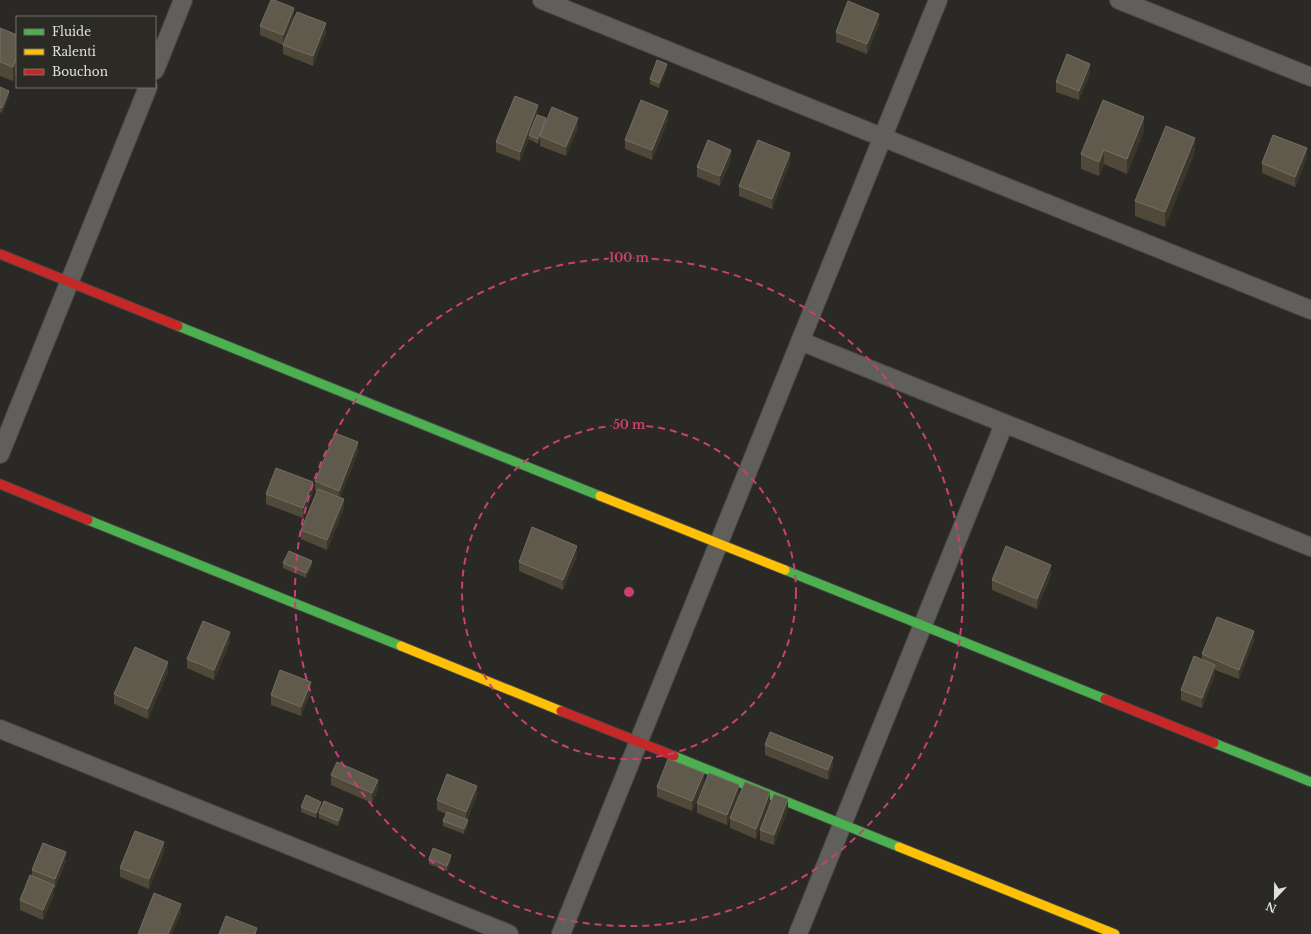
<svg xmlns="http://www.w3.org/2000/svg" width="1311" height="934" viewBox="0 0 1311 934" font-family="'Libre Baskerville',serif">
  <rect width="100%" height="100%" fill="#2a2925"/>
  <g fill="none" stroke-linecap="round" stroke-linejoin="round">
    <defs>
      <path id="street" d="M542,0L1311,310
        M1119,0L1311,77
        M155,70L183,0
        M800,341L1311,547
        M0,454L148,87
        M0,729L509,934
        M561,934L938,0
        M798,934L1004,424"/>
      <path id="fast" d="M178,326L600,496
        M88,520L401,646
        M785,570L1105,699
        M1214,743L1311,782
        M674,756L899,847"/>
      <path id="slow" d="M600,496L785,570
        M401,646L561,711
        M899,847L1115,934"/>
      <path id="jam" d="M0,254L178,326
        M0,484L88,520
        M1105,699L1214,743
        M561,711L674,756"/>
    </defs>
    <!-- street casing -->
    <use href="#street" stroke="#474744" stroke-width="20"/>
    <!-- fast casing -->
    <use href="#fast" stroke="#474744" stroke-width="11"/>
    <!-- slow casing -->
    <use href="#slow" stroke="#474744" stroke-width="11"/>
    <!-- jam casing -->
    <use href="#jam" stroke="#474744" stroke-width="11"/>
    <!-- street -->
    <use href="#street" stroke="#605f5c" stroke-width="18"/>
    <!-- fast -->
    <use href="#fast" stroke="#4caf50" stroke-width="9"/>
    <!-- slow -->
    <use href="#slow" stroke="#ffc107" stroke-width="9"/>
    <!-- jam -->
    <use href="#jam" stroke="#c62828" stroke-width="9"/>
  </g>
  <!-- wall -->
  <path fill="#50493a" d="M294,18L283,45L260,35V26Z
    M879,24L867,54L836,42V32Z
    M0,28L17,35V70L13,81L0,76Z
    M326,33L313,66L283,54V45Z
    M667,69L659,88L650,84V79Z
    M1090,74L1079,100L1056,92V82Z
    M0,87L9,96L2,113L0,112Z
    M538,115L546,121L578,128L566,156L540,146V138L538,144L529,139L520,161L496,152V142Z
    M668,121L652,160L625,149V140Z
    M1144,131L1127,174L1104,164L1099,176L1081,169V154Z
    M1195,152L1165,227L1135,216V201Z
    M1307,158L1295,187L1262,173V163Z
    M731,160L720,186L697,177V167Z
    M790,163L772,209L739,196V186Z
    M358,452L340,498L344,509L327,550L301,539V530L317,492L315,491V481Z
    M313,492L303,518L266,504V494Z
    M577,556L563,590L519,571V562Z
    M283,563L312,566L306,578L283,568Z
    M1051,575L1037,609L992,590V580Z
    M1254,641L1239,679L1215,670V674L1202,708L1181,700V690L1202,659V654Z
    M230,642L214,680L187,668V659Z
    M168,672L148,719L114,704V694Z
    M311,692L301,716L271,705V695Z
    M765,745L833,767L828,780L765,755Z
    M331,775L378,790L372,803L331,785Z
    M704,783L692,811L657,797V787Z
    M477,795L467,820L468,825L464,834L443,826V821L446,814L437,810V800Z
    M739,795L727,825L697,813V803Z
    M770,802L756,839L730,828V818Z
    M321,806L316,818L301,812V807Z
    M788,809L774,845L760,840V830Z
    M319,813L343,814L338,826L319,818Z
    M164,852L149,889L120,877V868Z
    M429,859L451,860L447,871L429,864Z
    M66,861L55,888H54V894L43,920L20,910V900L32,876V870Z"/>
  <!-- shaded-wall -->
  <path fill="#3a362a" d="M294,8V18L283,45V35Z
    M879,14V24L867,54V44Z
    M326,23V33L313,66V56Z
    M17,56V70L13,81V67Z
    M667,64V69L659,88V83Z
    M1090,64V74L1079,100V91Z
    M9,91V96L2,113V108Z
    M538,105V115L529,135V139L520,161V152Z
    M668,111V121L652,160V150Z
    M1144,117V131L1127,174V159Z
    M546,118V123L540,136V138L538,144V139Z
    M578,118V128L566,156V147Z
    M1195,138V152L1165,227V212Z
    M1307,148V158L1295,187V177Z
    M731,150V160L720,186V176Z
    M1104,150V164L1099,176V162Z
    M790,153V163L772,209V199Z
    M358,442V452L339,501V491Z
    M313,482V492L303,518V508Z
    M344,499V509L327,550V540Z
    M577,546V556L563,590V580Z
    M312,561V566L306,578V573Z
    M1051,565V575L1037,609V599Z
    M1254,631V641L1239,679V670Z
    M230,632V642L214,680V670Z
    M168,662V672L148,719V709Z
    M1215,665V674L1202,708V698Z
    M311,682V692L301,716V707Z
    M833,757V767L828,780V770Z
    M704,773V783L692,811V801Z
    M378,780V790L372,803V793Z
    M739,785V795L727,825V815Z
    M477,786V795L466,822V812Z
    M770,792V802L756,839V829Z
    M788,799V809L774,845V835Z
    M321,802V806L316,818V813Z
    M343,809V814L338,826V821Z
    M468,820V825L464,834V829Z
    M164,842V852L149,889V879Z
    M66,852V861L55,888V879Z
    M451,855V860L447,871V866Z
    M54,885V894L43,920V910Z
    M181,904V914L172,934H168Z"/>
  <!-- building -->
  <path fill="#5f5a4c" stroke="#746f62" d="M271,0H274L294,8L283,35L260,26Z
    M848,1L879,14L867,44L836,32Z
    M297,12L326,23L313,56L283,45Z
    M0,28L17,35V56L13,67L0,62Z
    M1067,54L1090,64L1079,91L1056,82Z
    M657,60L667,64L659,83L650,79Z
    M0,87L9,91L2,108L0,107Z
    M515,96L538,105L520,152L496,142Z
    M641,100L668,111L652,150L625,140Z
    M1103,100L1144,117L1127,159L1104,150L1099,162L1081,154Z
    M552,107L578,118L566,147L540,136Z
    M537,115L546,118L538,139L529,135Z
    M1166,126L1195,138L1165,212L1135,201Z
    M1273,135L1307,148L1295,177L1262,163Z
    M708,140L731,150L720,176L697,167Z
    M758,140L790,153L772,199L739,186Z
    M335,433L358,442L339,491L315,481Z
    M276,468L313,482L303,508L266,494Z
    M318,489L344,499L327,540L301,530Z
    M532,527L577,546L563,580L519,562Z
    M1006,546L1051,565L1037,599L992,580Z
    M289,551L312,561L306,573L283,563Z
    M1217,617L1254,631L1239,670L1202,654Z
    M203,621L230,632L214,670L187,659Z
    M135,647L168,662L148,709L114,694Z
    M1194,656L1215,665L1202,698L1181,690Z
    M280,670L311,682L301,707L271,695Z
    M770,732L833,757L828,770L765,745Z
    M668,759L704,773L692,801L657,787Z
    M337,762L378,780L372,793L331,775Z
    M709,773L739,785L727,815L697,803Z
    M447,774L477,786L466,812L437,800Z
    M745,782L770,792L756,829L730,818Z
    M774,794L788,799L774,835L760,830Z
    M306,795L321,802L316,813L301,807Z
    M324,801L343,809L338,821L319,813Z
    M447,812L468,820L464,829L443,821Z
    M135,831L164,842L149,879L120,868Z
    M43,843L66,852L55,879L32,870Z
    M433,848L451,855L447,866L429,859Z
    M30,875L54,885L43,910L20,900Z
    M154,893L181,904L168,934H138Z
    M226,916L257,928L255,934H219Z"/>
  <!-- distance rings -->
  <g fill="none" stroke="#c84075" stroke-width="2" stroke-dasharray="7 5">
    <circle cx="629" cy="592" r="167"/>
    <circle cx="629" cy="592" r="334"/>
  </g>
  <circle cx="629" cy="592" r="6" fill="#c84075" stroke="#2b2a24" stroke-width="2"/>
  <g font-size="12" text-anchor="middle" font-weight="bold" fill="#c84075" stroke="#2b2a24" stroke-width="4" stroke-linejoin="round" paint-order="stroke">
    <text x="629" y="262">100 m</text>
    <text x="629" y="429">50 m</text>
  </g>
  <!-- legend -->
  <rect x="16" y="16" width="140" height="72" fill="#2b2a24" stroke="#73736e"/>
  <rect x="24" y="29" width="20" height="6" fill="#4caf50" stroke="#73736e"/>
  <text x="52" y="36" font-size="12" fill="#e0e0dc">Fluide</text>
  <rect x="24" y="49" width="20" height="6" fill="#ffc107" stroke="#73736e"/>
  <text x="52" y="56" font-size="12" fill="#e0e0dc">Ralenti</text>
  <rect x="24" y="69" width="20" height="6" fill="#c62828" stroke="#73736e"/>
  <text x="52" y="76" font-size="12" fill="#e0e0dc">Bouchon</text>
  <!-- north arrow -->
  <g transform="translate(1275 898) rotate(202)" stroke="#2b2a24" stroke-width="3" paint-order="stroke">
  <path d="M0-3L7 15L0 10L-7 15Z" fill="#e0e0dc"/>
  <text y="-6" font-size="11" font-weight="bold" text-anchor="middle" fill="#e0e0dc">N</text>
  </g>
</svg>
